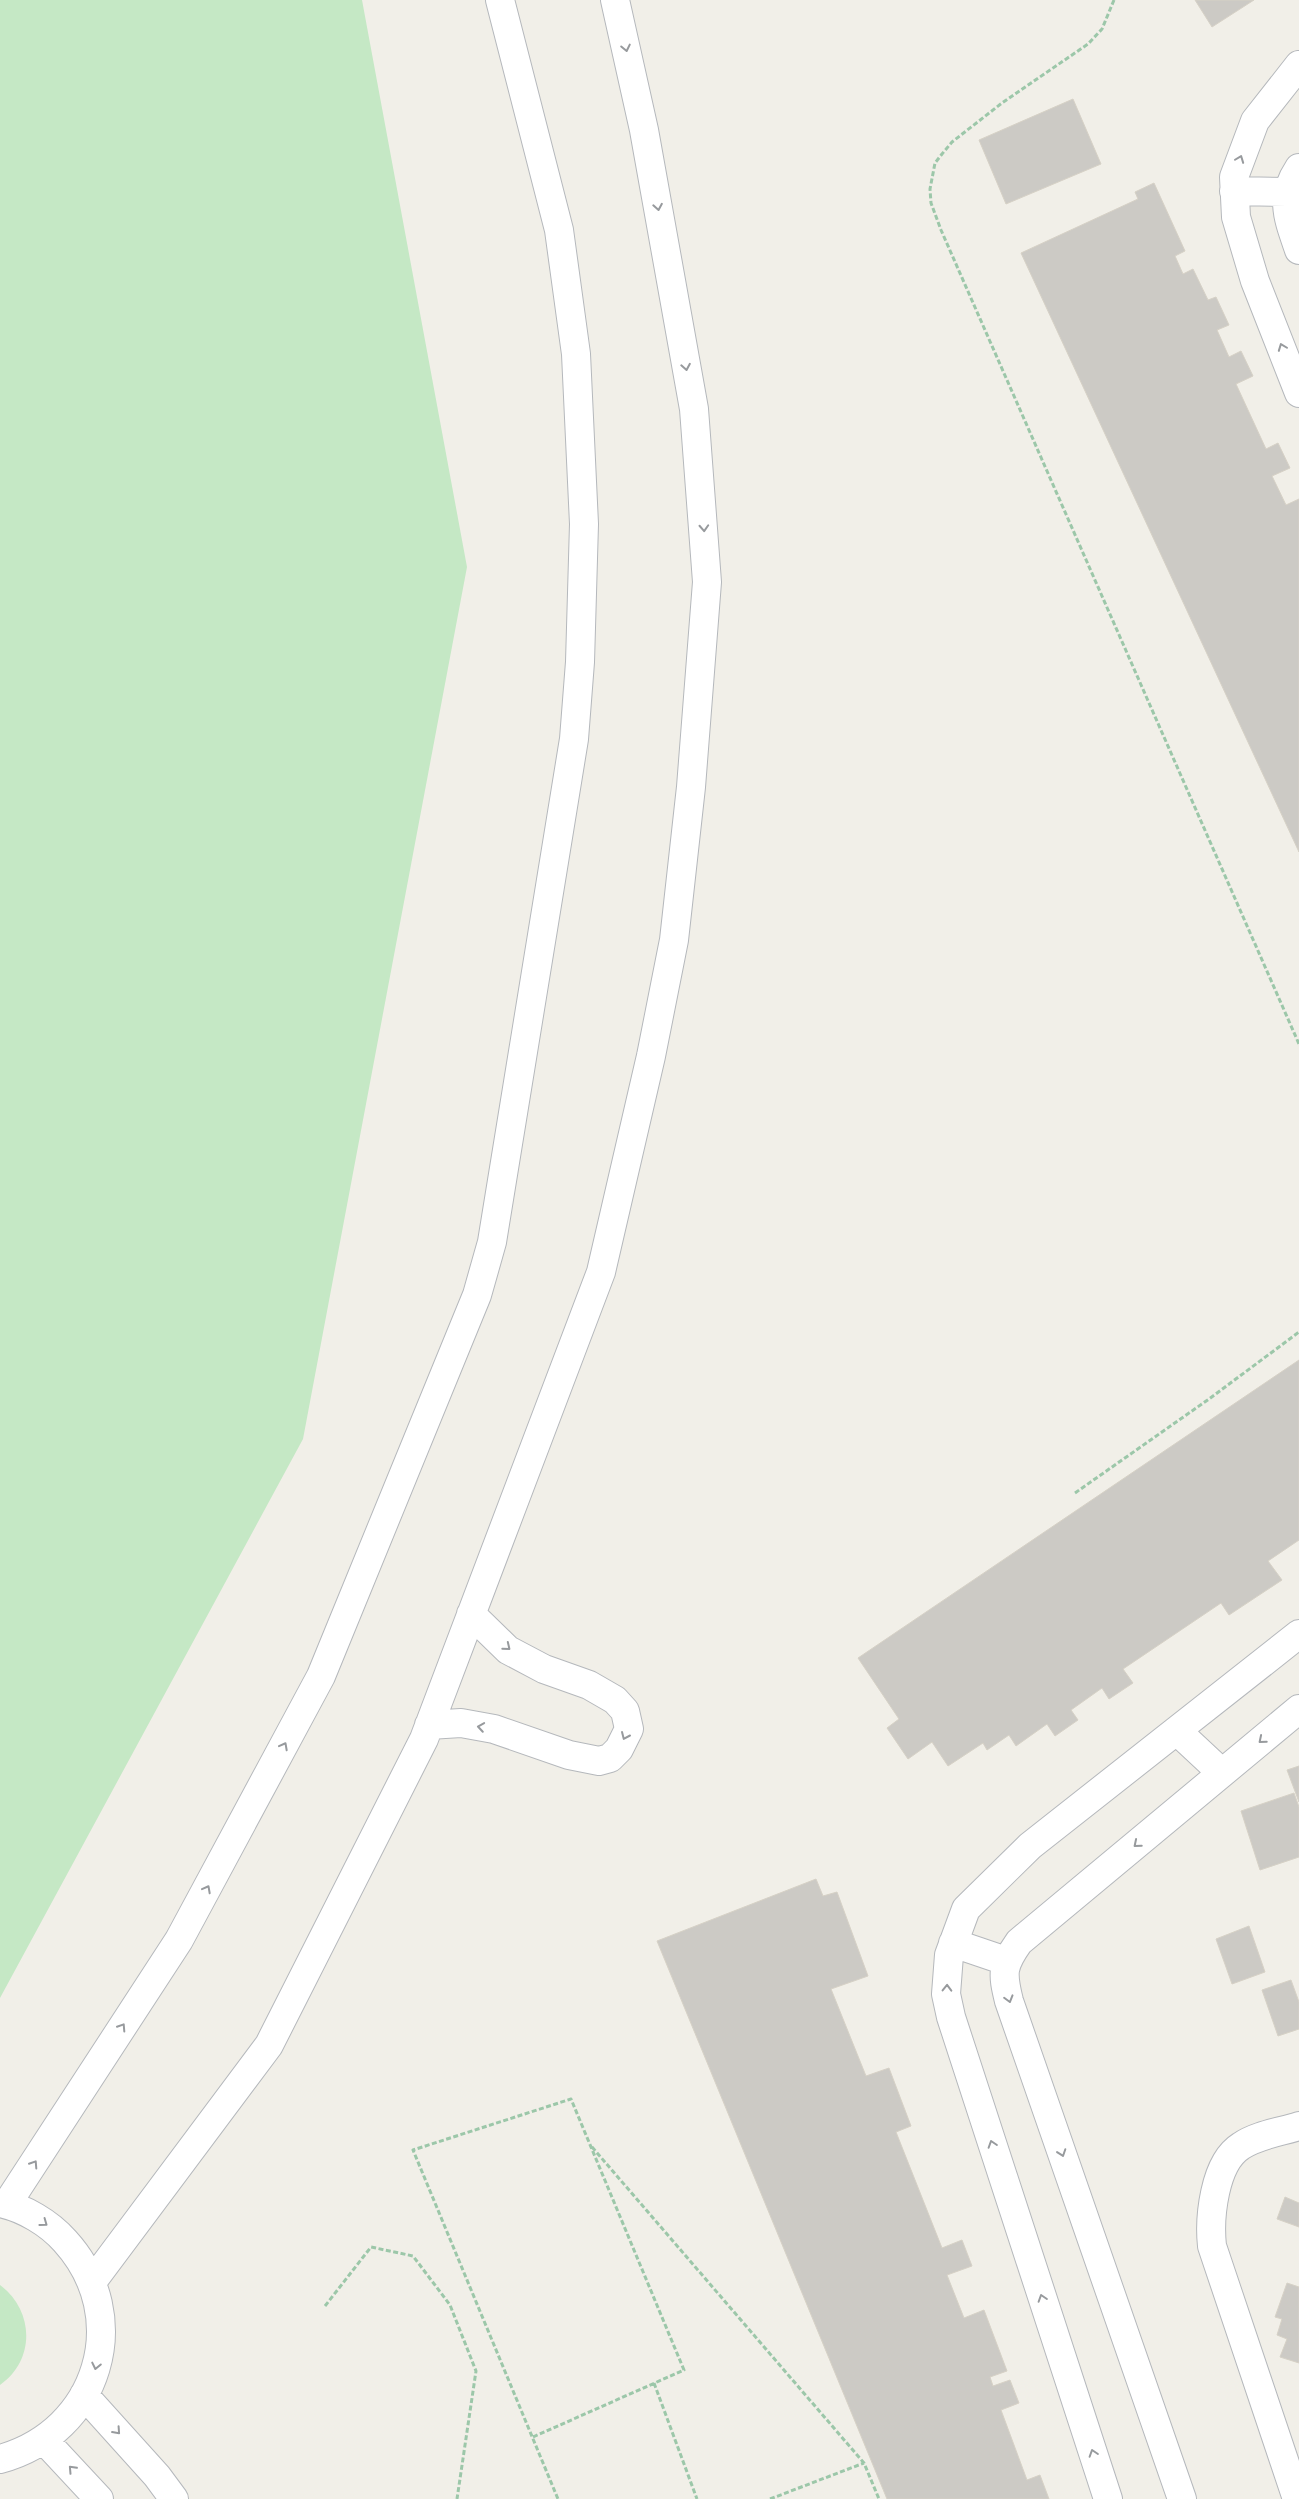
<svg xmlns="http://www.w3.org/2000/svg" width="1299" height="2499" viewBox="0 0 1299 2499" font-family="'Archivo Narrow',sans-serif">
  <rect width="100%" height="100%" fill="#f1efe8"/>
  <!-- green -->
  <path fill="#c5e8c5" d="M0,0H362L467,567L303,1439L0,1998Z
    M0,2285C34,2310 36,2360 0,2385Z"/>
  <!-- building -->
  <path fill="#cccac5" stroke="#d6d1c6" d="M1195,0H1254L1212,27Z
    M1073,99L1101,164L1006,204L979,140Z
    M1154,183L1185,251L1175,256L1183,274L1193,269L1208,300L1216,297L1229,325L1217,330L1229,357L1241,351L1253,376L1236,384L1266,449L1278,443L1290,468L1272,476L1286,505L1299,499V852L1021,253L1138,199L1135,192Z
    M1299,1360V1540L1268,1561L1282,1580L1229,1615L1221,1603L1123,1669L1133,1683L1109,1699L1102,1688L1071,1710L1078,1720L1055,1736L1047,1724L1016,1746L1009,1735L987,1750L983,1743L948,1766L932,1742L908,1759L887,1728L899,1719L858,1658Z
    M1299,1766V1802L1287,1770Z
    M1294,1793L1299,1807V1857L1260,1870L1241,1811Z
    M816,1879L823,1896L837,1892L868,1976L831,1989L866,2076L889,2068L911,2126L896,2132L942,2248L962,2240L972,2266L947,2275L964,2318L984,2310L1007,2371L990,2377L993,2386L1010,2380L1019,2403L1001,2410L1027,2480L1040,2475L1049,2499H887L657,1941Z
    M1249,1926L1265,1972L1232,1984L1216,1939Z
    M1291,1980L1299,2002V2029L1278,2036L1262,1990Z
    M1285,2197L1299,2203V2227L1277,2219Z
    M1287,2283L1299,2287V2363L1280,2357L1287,2339L1277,2335L1282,2319L1275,2317Z"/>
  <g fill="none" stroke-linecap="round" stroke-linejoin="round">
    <defs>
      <path id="minor" d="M1299,65L1255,121L1234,177L1236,217L1255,281L1299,393
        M1299,168C1279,198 1288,218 1299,250
        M1234,191L1287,192
        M429,1725L461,1723L494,1729L569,1755L599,1761L610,1758L619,1749L629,1729L625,1711L615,1700L589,1685L544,1669L508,1650L471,1614
        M1177,1731L1222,1773
        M953,1943L1006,1961
        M0,2203C24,2208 49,2223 65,2241C134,2317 99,2432 0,2459
        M7,2204L179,1940L321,1676L477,1295L492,1242L574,739L580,662L584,524L576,354L559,230L500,0
        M92,2282L269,2045L424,1739L601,1272L651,1056L674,940L691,787L707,582L694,409L644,130L615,0
        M84,2395L157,2476L174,2499
        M44,2440L99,2499
        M1108,2499L951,2017L946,1994L949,1955L966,1909L1030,1846L1299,1634
        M1182,2499L1009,2001C1002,1973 1002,1966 1019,1942L1299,1709
        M1297,2499L1212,2246C1209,2218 1214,2163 1241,2146C1257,2135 1280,2132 1299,2126"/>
    </defs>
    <!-- minor casing -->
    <use href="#minor" stroke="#b5b8bc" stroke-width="30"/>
    <!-- path -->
    <path stroke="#9cc7a9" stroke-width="3" stroke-dasharray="5 2.5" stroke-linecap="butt" d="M1114,0L1102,29L1088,44L1002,103L952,142L942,154L935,163L930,189L931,203L941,230L1299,1044
      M1075,1493L1209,1399L1299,1332
      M592,2147L864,2463L879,2499
      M325,2306L371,2247L413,2256L450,2305L476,2371L457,2499
      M654,2383L697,2499
      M533,2437L684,2370L571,2099L413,2150L558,2499
      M770,2499L864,2463"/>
    <!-- minor -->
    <use href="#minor" stroke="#fff" stroke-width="28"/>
  </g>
  <!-- one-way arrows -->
  <defs><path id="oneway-chevron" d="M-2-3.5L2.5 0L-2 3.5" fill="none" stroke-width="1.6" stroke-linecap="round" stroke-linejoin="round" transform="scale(1.25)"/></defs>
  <g stroke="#979a9d">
    <use href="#oneway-chevron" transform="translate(626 48) rotate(78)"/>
    <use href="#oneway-chevron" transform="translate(1240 159) rotate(-69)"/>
    <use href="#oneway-chevron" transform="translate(658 207) rotate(80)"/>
    <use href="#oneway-chevron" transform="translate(1282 347) rotate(-111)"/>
    <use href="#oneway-chevron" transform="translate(686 367) rotate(80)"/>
    <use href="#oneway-chevron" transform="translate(704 528) rotate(87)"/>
    <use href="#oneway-chevron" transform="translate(507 1647) rotate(39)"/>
    <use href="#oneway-chevron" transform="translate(481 1727) rotate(-171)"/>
    <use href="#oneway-chevron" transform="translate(625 1736) rotate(114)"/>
    <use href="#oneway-chevron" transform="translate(1262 1740) rotate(140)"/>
    <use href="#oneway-chevron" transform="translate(284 1746) rotate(-62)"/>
    <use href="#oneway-chevron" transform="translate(1137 1844) rotate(140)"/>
    <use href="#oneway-chevron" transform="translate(207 1889) rotate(-62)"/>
    <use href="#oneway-chevron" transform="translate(947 1988) rotate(-89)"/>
    <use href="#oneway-chevron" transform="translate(1009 1999) rotate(74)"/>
    <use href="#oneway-chevron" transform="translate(122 2027) rotate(-57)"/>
    <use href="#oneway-chevron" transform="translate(992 2144) rotate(-108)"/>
    <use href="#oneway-chevron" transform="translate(1062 2153) rotate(71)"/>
    <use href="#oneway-chevron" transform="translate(34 2164) rotate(-57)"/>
    <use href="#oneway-chevron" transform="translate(44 2223) rotate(36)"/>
    <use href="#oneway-chevron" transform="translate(1042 2298) rotate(-108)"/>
    <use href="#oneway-chevron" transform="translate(96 2366) rotate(102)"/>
    <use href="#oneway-chevron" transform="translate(117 2431) rotate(48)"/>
    <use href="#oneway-chevron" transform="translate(1093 2453) rotate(-108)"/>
    <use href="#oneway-chevron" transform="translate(72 2469) rotate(-133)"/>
  </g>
</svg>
